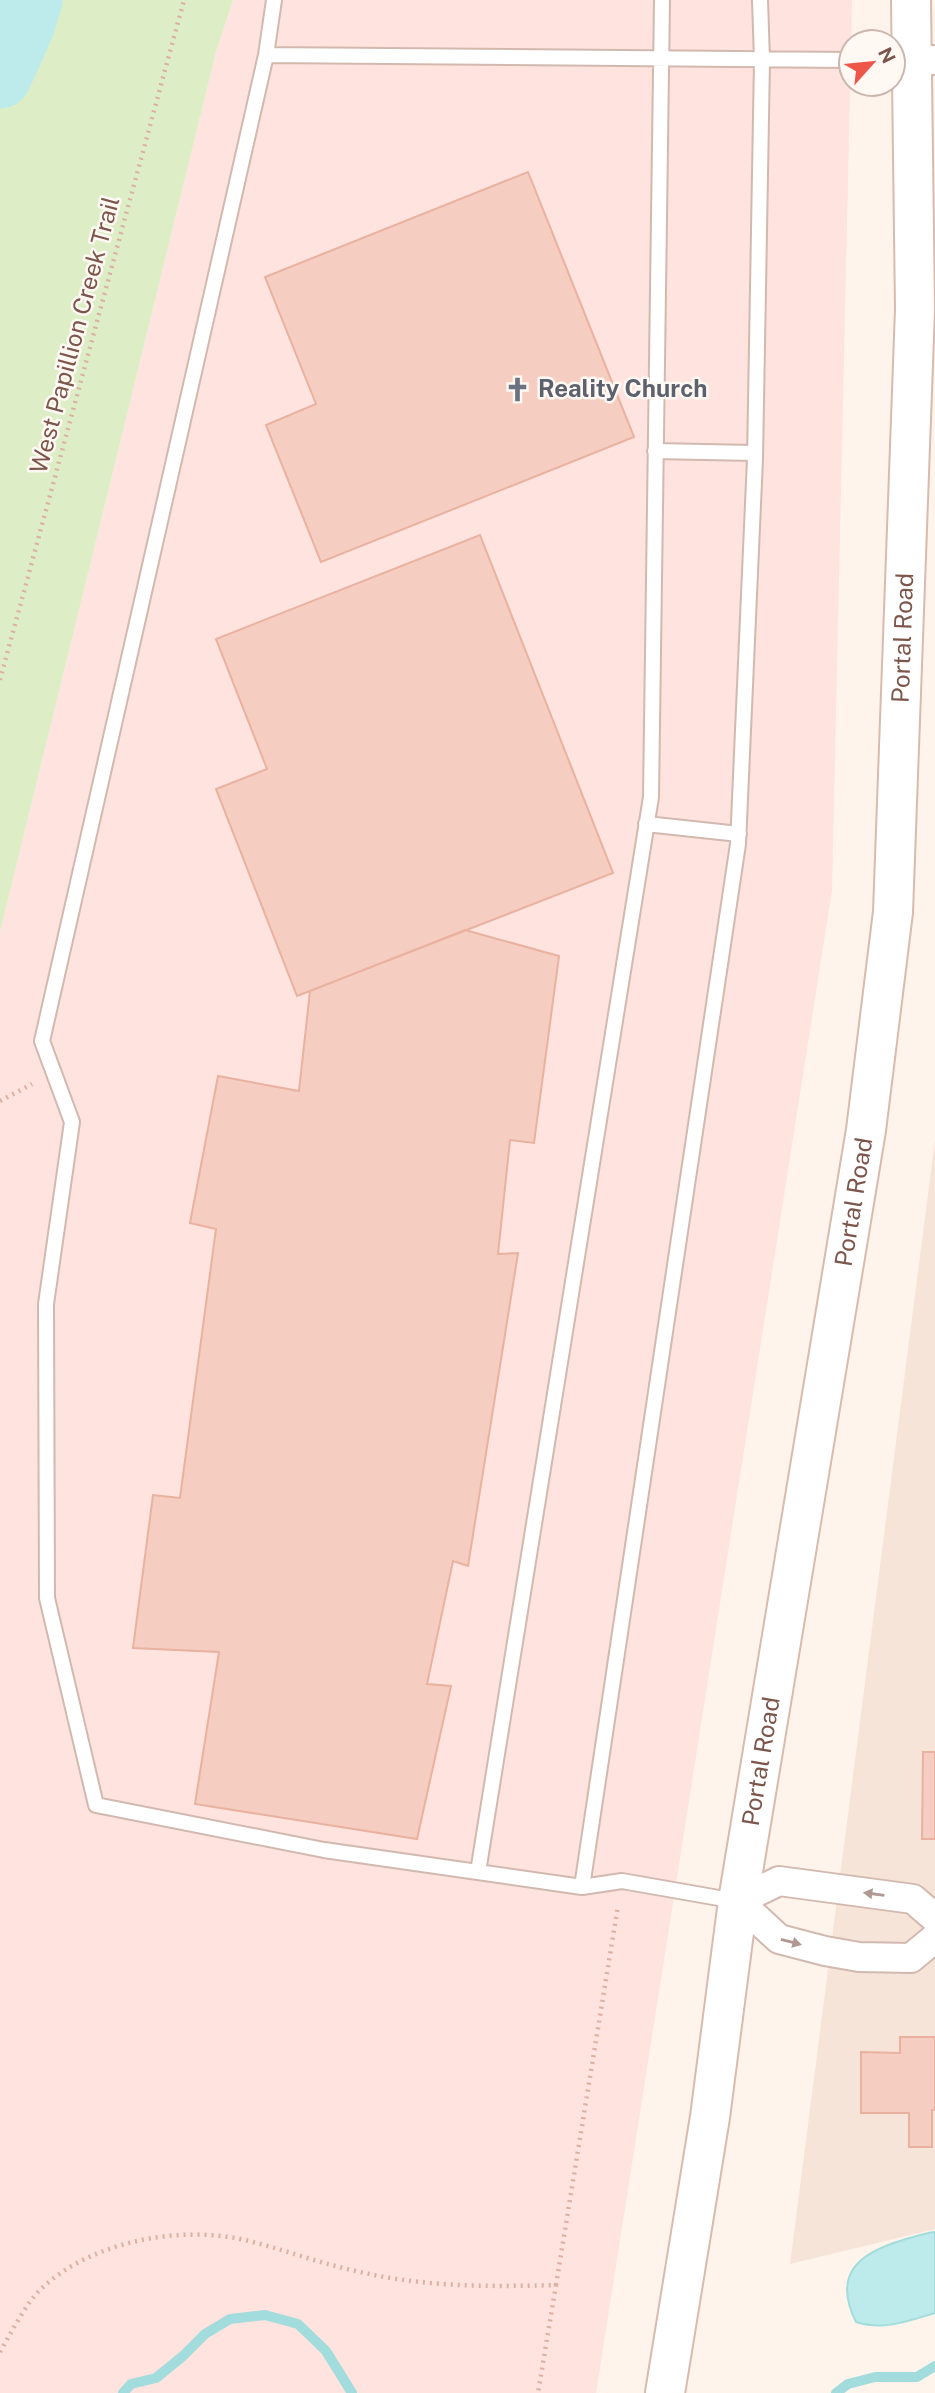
<svg xmlns="http://www.w3.org/2000/svg" width="935" height="2393" viewBox="0 0 935 2393" font-family="'Public Sans',sans-serif">
  <rect width="100%" height="100%" fill="#fef4eb"/>
  <!-- residential -->
  <path fill="#f6e4d9" d="M935,1140V2229L790,2264L904,1380Z"/>
  <!-- commercial -->
  <path fill="#fee3de" d="M233,0H852L832,890L596,2393H0V932L216,52Z"/>
  <!-- green -->
  <path fill="#ddeec7" d="M0,0H233L216,52L0,932Z"/>
  <!-- water -->
  <path fill="#bdeaea" stroke="#a2dcdd" stroke-width="2" d="M935,2232V2313C908,2321 883,2331 856,2322C832,2274 859,2253 903,2240C914,2237 924,2233 935,2232Z"/>
  <g fill="none" stroke-linecap="round" stroke-linejoin="round">
    <!-- stream -->
    <path stroke="#a2dcdd" stroke-width="10" d="M123,2393L131,2384L156,2378L183,2356L205,2334L230,2319L265,2315L298,2324L326,2351L352,2393
      M836,2393L848,2384L875,2377H917L935,2366"/>
    <!-- river -->
    <path stroke="#bdeaea" stroke-width="63" d="M0,77L23,26L31,0"/>
  </g>
  <!-- building -->
  <path fill="#f5cec1" stroke="#e9b1a0" stroke-width="2" d="M528,172L634,437L321,562L266,425L316,404L265,277Z
    M480,535L613,873L297,996L216,789L267,769L216,639Z
    M465,930L559,956L534,1143L510,1140L498,1254L518,1253L468,1566L453,1561L427,1684L451,1686L417,1839L195,1804L219,1652L133,1648L153,1495L180,1498L216,1229L190,1223L218,1076L299,1091L310,991Z
    M923,1752H935V1839H922Z
    M900,2037H935V2110H932V2147H909V2113H861V2052L900,2053Z"/>
  <g fill="none" stroke-linecap="round" stroke-linejoin="round">
    <defs>
      <path id="lane" d="M266,55L274,0
        M655,451L754,453
        M646,824L739,834
        M478,1872L651,797L662,0
        M582,1887L738,844L755,459L762,60L760,0
        M736,1901L622,1881L582,1887L324,1850L96,1805L47,1598L46,1304L72,1122L42,1041L266,55L851,60"/>
      <path id="street" d="M910,61L935,60
        M935,1918L913,1899L779,1881L738,1901L779,1939L825,1951L859,1957L911,1958L935,1938"/>
      <g id="secondary">
        <path id="s1" d="M665,2393L710,2117L738,1901L866,1130L893,912L915,309L911,0"/>
      </g>
    </defs>
    <!-- lane casing -->
    <use href="#lane" stroke="#d2b9af" stroke-width="18"/>
    <!-- street casing -->
    <use href="#street" stroke="#d2b9af" stroke-width="32"/>
    <!-- secondary casing -->
    <use href="#secondary" stroke="#d8bbae" stroke-width="42"/>
    <!-- path -->
    <path stroke="#dcb0a2" stroke-width="4.5" stroke-dasharray="2 5" stroke-linecap="butt" d="M0,680L184,0
      M0,1101L32,1084
      M556,2285L618,1906
      M0,2352C10,2335 26,2303 40,2290C90,2241 182,2224 249,2241C285,2250 319,2263 356,2271C422,2287 488,2287 556,2285L538,2393"/>
    <!-- lane -->
    <use href="#lane" stroke="#fff" stroke-width="14"/>
    <!-- street -->
    <use href="#street" stroke="#fff" stroke-width="28"/>
    <!-- secondary -->
    <use href="#secondary" stroke="#fff" stroke-width="38"/>
  </g>
  <!-- one-way arrows -->
  <defs><path id="oneway-solid" d="M-6-.8H1V-3.2L6.5 0L1 3.2V.8H-6Z" transform="scale(1.75)"/></defs>
  <g fill="#b09993">
    <use href="#oneway-solid" transform="translate(874 1894) rotate(-172)"/>
    <use href="#oneway-solid" transform="translate(791 1942) rotate(15)"/>
  </g>
  <!-- icons -->
  <defs>
    <symbol id="church-bare" viewBox="-9 -9 18 18"><path d="M-1.2-6h2.4v3.5h3.3v2.4h-3.3V6h-2.4V-.1h-3.3v-2.4h3.3Z" fill="#6b7280" stroke="#fff8f3" stroke-width="2.5" paint-order="stroke"/></symbol>
  </defs>
  <g fill-rule="evenodd">
    <use href="#church-bare" x="500" y="372" width="35" height="35"/>
  </g>
  <g text-anchor="middle" stroke-width="5" stroke-linejoin="round" paint-order="stroke">
    <!-- street labels -->
    <g font-size="24" fill="#7c554b" stroke="#fff8f3">
      <text transform="translate(75 335) rotate(-75)" y="8">West Papillion Creek Trail</text>
      <text dy="8" stroke="none"><textPath href="#s1" startOffset="1773">Portal Road</textPath></text>
      <text dy="8" stroke="none"><textPath href="#s1" startOffset="1206">Portal Road</textPath></text>
      <text dy="8" stroke="none"><textPath href="#s1" startOffset="639">Portal Road</textPath></text>
    </g>
    <!-- worship labels -->
    <g font-size="24" font-weight="bold" fill="#5b616d" stroke="#fff8f3" text-anchor="start">
      <text x="538" y="397">Reality Church</text>
    </g>
  </g>
  <!-- north arrow -->
  <g transform="translate(872 63) rotate(63)"><circle r="33" fill="#fff8f3" stroke="#cbb7b0" stroke-width="2"/>
  <path d="M0-5L12 26L0 18L-12 26Z" fill="#ee564a"/>
  <text y="-10" font-size="19" font-weight="bold" text-anchor="middle" fill="#7c554b">N</text>
  </g>
</svg>
